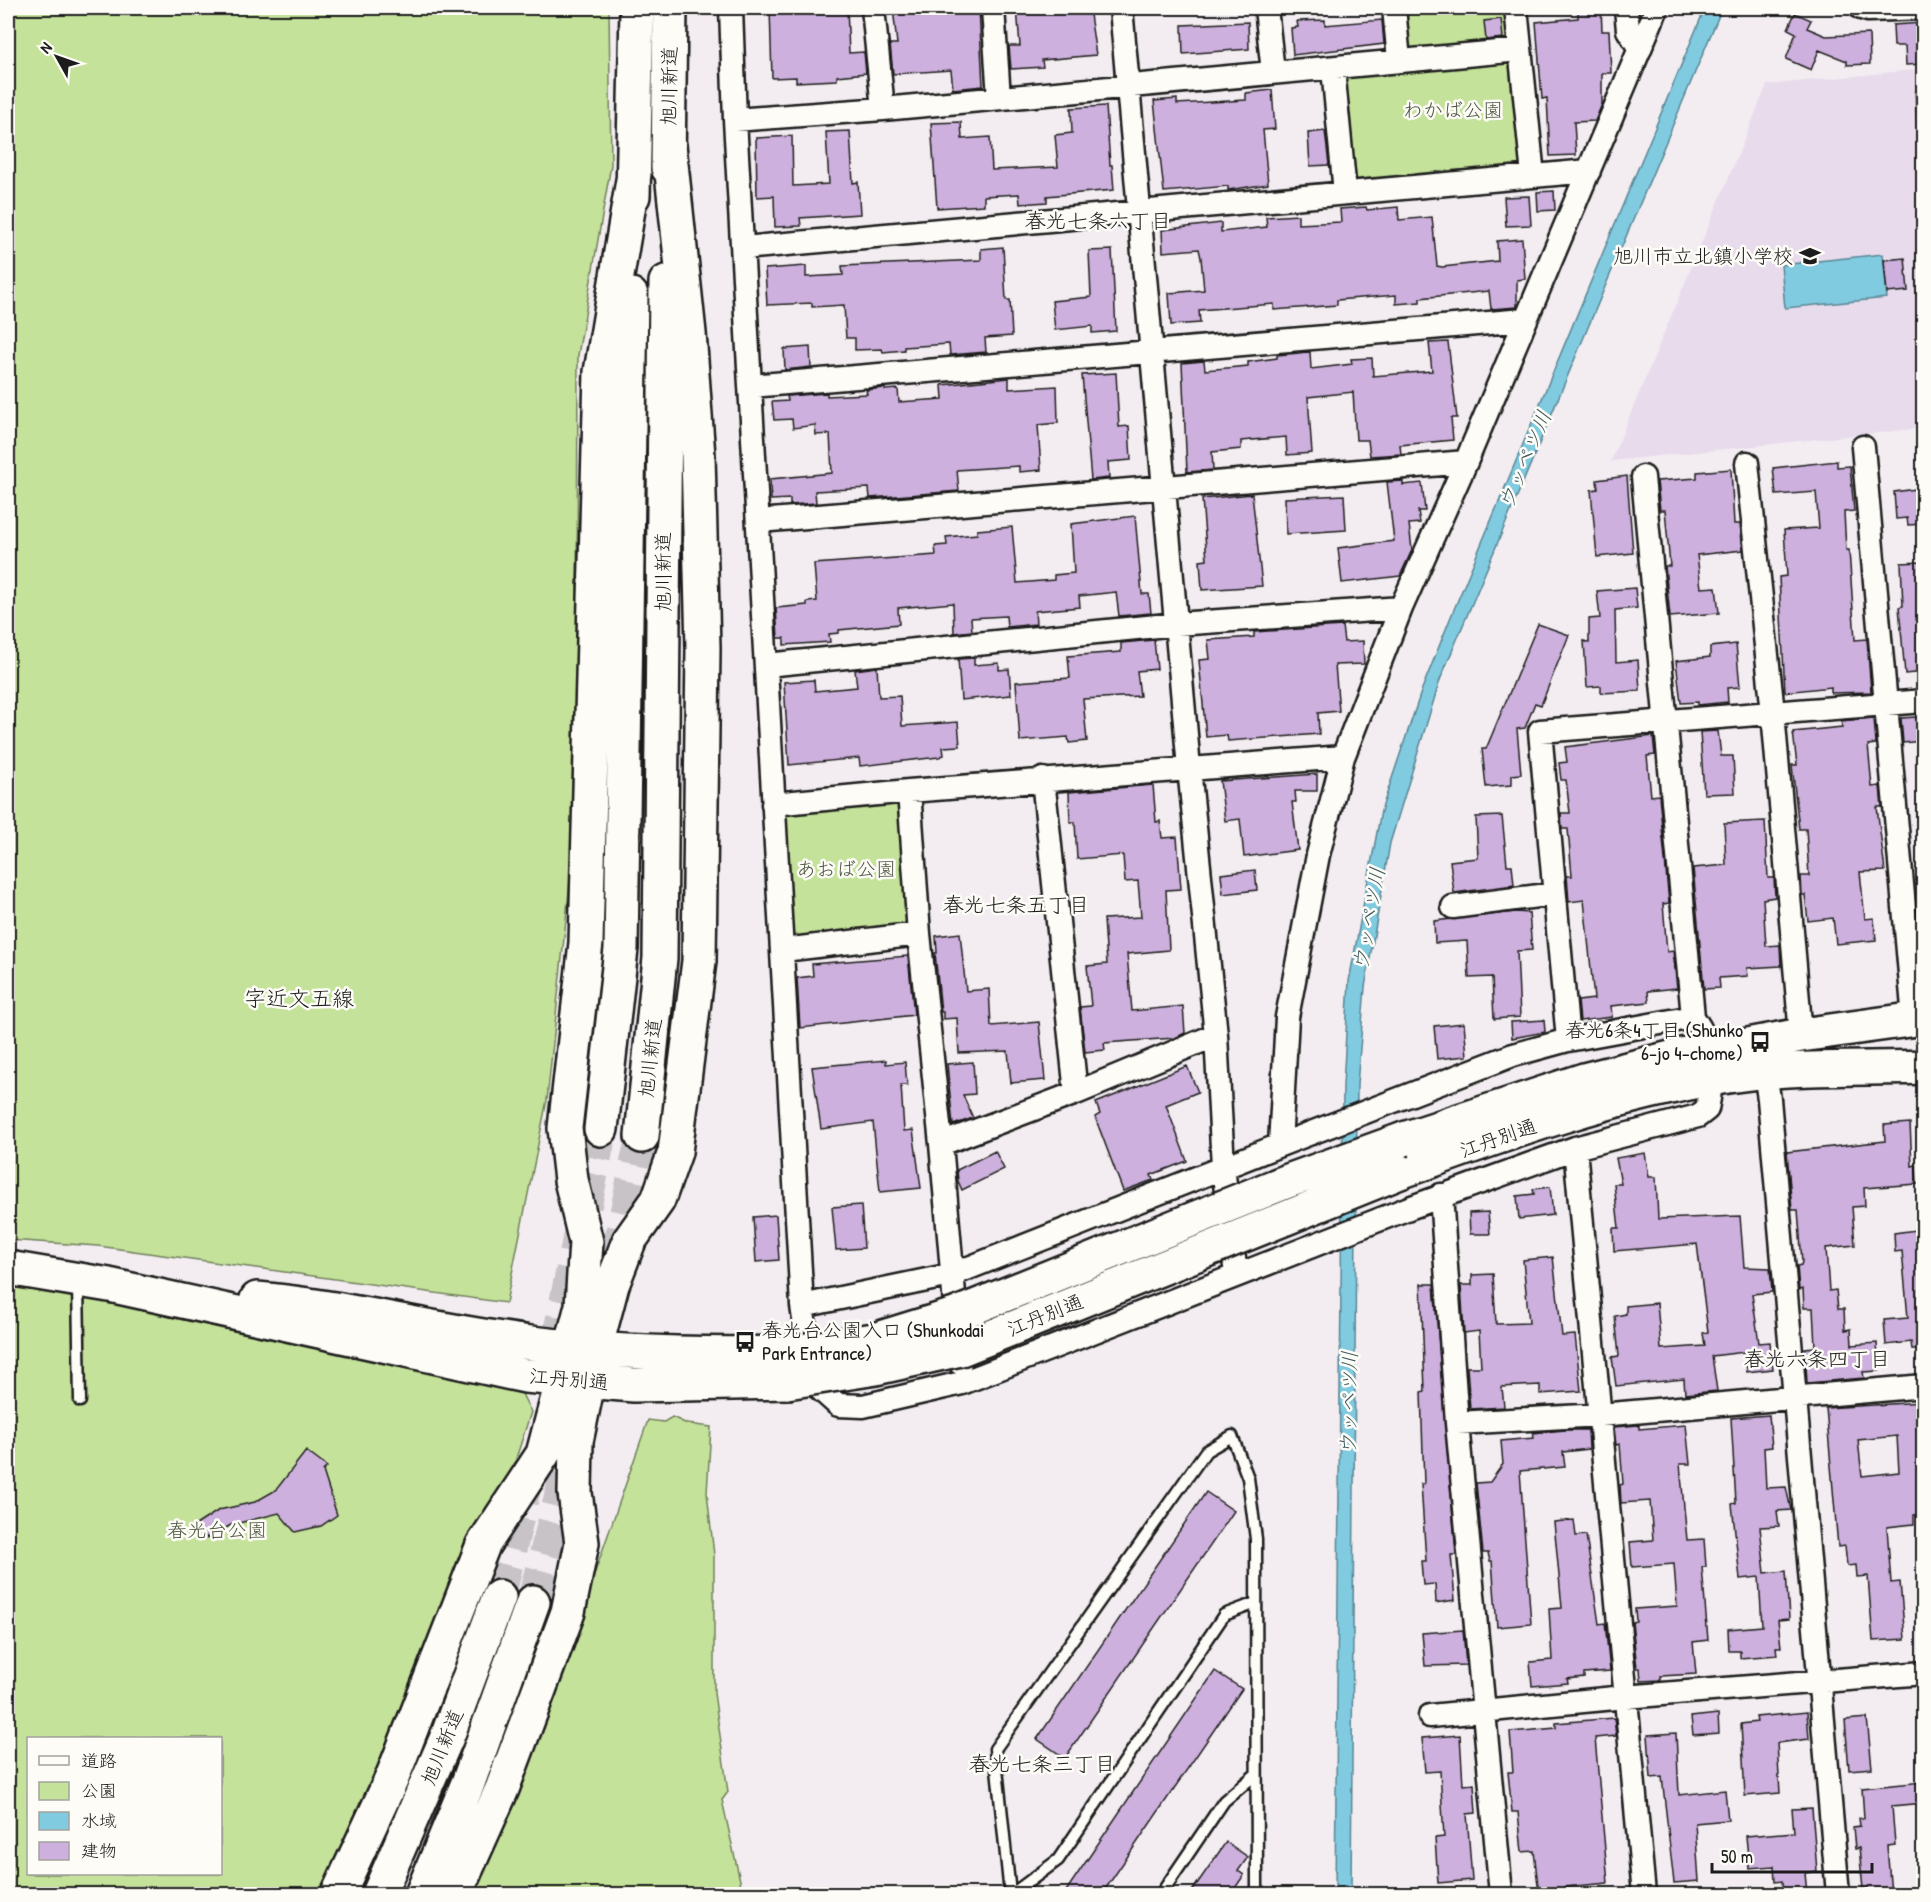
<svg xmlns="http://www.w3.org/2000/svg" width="1931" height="1902" viewBox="0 0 1931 1902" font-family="'Patrick Hand','Klee One',sans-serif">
  <rect width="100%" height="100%" fill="#f3edf2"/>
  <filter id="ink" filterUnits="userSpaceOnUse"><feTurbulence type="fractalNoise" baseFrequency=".0167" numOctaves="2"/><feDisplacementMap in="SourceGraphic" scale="12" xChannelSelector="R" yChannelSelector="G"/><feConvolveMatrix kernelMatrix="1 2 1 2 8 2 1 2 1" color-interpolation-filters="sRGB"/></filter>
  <g filter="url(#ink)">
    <!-- built -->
    <path fill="#e8dbec" d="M1923,69V428L1611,461L1767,85Z"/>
    <!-- green -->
    <path fill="#c4e29a" stroke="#707f5b" stroke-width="1.5" fill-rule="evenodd" d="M8,8H609L611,165L578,355L577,617L570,881L547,1100L506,1303L98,1246L8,1240Z
      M1394,8H1516L1533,176L1345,193L1333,69L1399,60Z
      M1923,91H1924L1923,243L1915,92Z
      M909,791L919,934L783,950L773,804Z
      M8,1276L501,1380L522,1394L531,1412L509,1480L466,1538L420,1666L384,1752L318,1894H8ZM28,1738H220V1874H28Z
      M672,1417L687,1424L711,1427L707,1493L714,1555V1693L728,1792L722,1800L743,1894H469L586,1598L648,1420L664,1422Z"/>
    <!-- water -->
    <path fill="#81cbe1" stroke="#598592" stroke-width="1.5" d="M1705,8H1722L1440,680L1390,843L1365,987L1357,1085L1351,1894H1335L1343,1086L1349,981L1381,811L1422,689L1450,619Z
      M1883,254L1887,298L1785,308L1781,265Z"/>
    <!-- building -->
    <path fill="#cdb0dd" stroke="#1c1c1c" stroke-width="1.5" fill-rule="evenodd" d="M770,8H847L849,53L864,52L866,73L837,76V80L796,82V77L772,78Z
      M893,8H979L983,86L953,89L951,70L893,74L890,44H897Z
      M1017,8H1089L1096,55L1042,60L1043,67L1011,69L1009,46H1020Z
      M1578,8H1601L1602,31H1609L1611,73H1602V104L1595,121L1574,122L1576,155L1550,156L1547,98L1542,99L1536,22L1578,18Z
      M1795,13L1811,20L1807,28L1826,36L1869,34L1870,64L1847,65V61L1819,50L1811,70L1786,59L1796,33L1788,29Z
      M1501,19L1503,38L1486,40L1484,21Z
      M1325,20V25L1382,20L1384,44L1293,55L1291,28L1298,27L1297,21Z
      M1248,22L1249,49L1183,54L1182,25Z
      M1923,23V64L1906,65L1905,46H1894L1893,25Z
      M1272,90L1275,129L1263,130L1268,184L1228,190V186L1164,192L1154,101L1177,99V104L1246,100V93Z
      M1106,106L1110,165H1112L1114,190L1047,196V202L1020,204L1019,194L984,196V205L937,208L931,123L961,122L962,139L990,137L992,170L1058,167L1055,135L1072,133L1071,108Z
      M850,131L853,183L858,182L860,214L800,218L801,226L775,227L774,196L757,197L756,138L792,136L793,186L829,184L826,132Z
      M1325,131L1329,165L1310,166L1308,133Z
      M1554,191L1555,210L1538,211L1537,192Z
      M1529,196L1531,225L1506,226L1504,197Z
      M1366,207L1367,210L1398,207L1399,220L1432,217L1437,266L1442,267L1498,261L1497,241L1522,239L1525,279L1517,280V307L1491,309L1489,291L1420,298V302L1396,304V295L1337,300V305L1274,310V304L1199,310L1200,323L1171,325L1169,293L1204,290L1201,258L1199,249L1163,252L1162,230L1221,223V232L1267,227L1266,217L1298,215V224L1341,222L1340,209Z
      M1003,247L1006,300H1010L1012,336L985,338L986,352L950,355L949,344L904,347V350L883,352L882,349L855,350V338H846L844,305L812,307V303L767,305L765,269L806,266V277L843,275L842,266L981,260V249Z
      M1112,250L1116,331L1092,333V326L1055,330L1052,301L1091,297L1089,251Z
      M1905,258L1908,291L1887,293L1884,260Z
      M1448,342L1457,418H1451L1453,440L1400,445L1401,454L1370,456L1368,440H1356L1353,392L1308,397L1312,453L1287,455L1286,437L1241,441V449L1212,452L1213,470L1187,472L1182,363L1204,361L1205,370L1248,366V362L1277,358V355L1310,352L1311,369L1352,364L1351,359L1372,358L1373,376L1432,371L1429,343Z
      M810,347L811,367L785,370L784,349Z
      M1116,373L1119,427L1129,426L1131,460L1108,462L1109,478L1091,480L1082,375Z
      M1009,378V389L1057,386L1058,423L1038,425L1041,470L1019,472V466L957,470L959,491L870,498L869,488L815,491L816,503L790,505V499L771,500L770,479L832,473L830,434L816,435L815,425L793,428L792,419L774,420L772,402L788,401L787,396L827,393V396L867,394L866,390L885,388V390L898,389L899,402L943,399L942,385Z
      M1837,461V467L1850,466L1854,511L1844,512L1846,550H1849L1855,640L1867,639L1871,692L1831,693V687L1785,692L1779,577L1787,576L1784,530L1819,528L1816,492L1776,495L1773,468Z
      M1731,469L1734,524H1740L1743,550L1697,555L1701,588L1716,587L1719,613L1670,617L1665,566H1670L1665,510H1660L1657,481L1697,478V472Z
      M1627,476L1633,553L1597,557L1591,490L1598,489L1597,480Z
      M1403,481V485L1422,483L1425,511H1418L1420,523L1409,524L1412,550L1400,576L1342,583L1338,548L1394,541L1387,482Z
      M1923,488V524L1908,525L1907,518L1896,519L1894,492Z
      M1252,494L1262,586L1202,590L1200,561L1207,560L1202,499Z
      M1344,495L1346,530L1286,534L1285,498Z
      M1135,516L1142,594H1149L1151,613L1119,616L1116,592L1079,596L1080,607L1035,611L1036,624L1007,627L1006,616L971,618L972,631L954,633L953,603L898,608L899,624L839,630V633L829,634L830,642L784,645V638H778L776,608L807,605V602L817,601L814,564L936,555L935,546L947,545L946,537L977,534V530L1012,527L1017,583L1054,580V575L1074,573L1071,524Z
      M1922,562L1923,672L1905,674L1899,607L1903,606L1901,563Z
      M1635,588L1637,608L1615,610L1616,662L1638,660L1640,691L1601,693V686L1587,687L1584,641L1589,643V619L1600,618L1597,591Z
      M1538,624L1569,635L1541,705L1535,703L1525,728L1517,729L1521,774L1512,775V785L1486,787L1482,749H1486Z
      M1342,626L1344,642L1363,641L1364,664L1335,665L1339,711L1318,713L1319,734L1228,741L1227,735L1206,737L1199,660L1210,659L1208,640L1254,637V632Z
      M1154,640L1157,669L1137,671L1140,696L1083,699L1087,741L1069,743L1068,737L1020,741L1016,682L1070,678L1068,656L1121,652V643Z
      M1736,644L1740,687L1727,688L1728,702L1698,705V702L1681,703L1676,661L1710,657V647Z
      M974,658V665L999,663V670L1009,669L1011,695L961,700L958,659Z
      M877,667L879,697L900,696L902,726L958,722L960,746L943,747L944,755L939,757L860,766L859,758L789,765L784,682L814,680L815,691L857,687L855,670Z
      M1917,717V725H1920L1922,741L1903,743L1901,718Z
      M1874,718L1876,744L1868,745L1872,787L1880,786L1882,807H1877L1885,871L1860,872L1865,919L1874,918L1876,940L1836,944L1833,918L1808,921L1805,895H1802L1801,876H1809L1806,829H1799L1792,765H1797L1793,732L1842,727L1841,721Z
      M1718,731L1721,756H1733L1735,793L1704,794L1700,732Z
      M1653,736L1655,755L1647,756L1651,796L1659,795L1669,903L1663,904L1667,952L1673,951L1677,988L1648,991L1649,1002L1611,1006L1612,1017L1580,1021L1578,1001L1594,999L1584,900L1569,902L1567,876H1572L1568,829H1562L1561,813H1570L1566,780H1561L1559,763L1567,762L1565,747Z
      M1317,774V791H1295L1296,802H1292L1298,850L1244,857L1240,819L1225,821L1220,781Z
      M1153,785L1156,822L1160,821L1162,838L1177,837L1181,889L1166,890L1169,950L1127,954L1132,1011L1183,1006L1185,1033L1175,1038L1104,1043L1105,1050L1085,1052L1080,1007L1091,1006L1087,966L1107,964L1104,919L1141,917L1138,881L1125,882L1123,855L1077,859L1075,822H1070L1069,792Z
      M1502,816L1507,865H1512L1514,885L1454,893L1450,861L1478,858L1476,817Z
      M1765,821L1768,878H1774L1775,897L1763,899L1766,946L1780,945L1781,966L1747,968L1748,976L1719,978L1720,988L1704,989L1693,868L1726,865L1724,823Z
      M1255,870L1257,890L1223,894L1221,874Z
      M1516,912L1529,913L1532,950L1517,951L1520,1017L1494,1019L1492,977L1469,978L1467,941L1435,943L1434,921Z
      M960,933L966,991L989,989L991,1026L1039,1022L1045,1080L1011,1083L1008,1051L959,1053L957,1018L943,1019V1012H941L935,953H937L936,936Z
      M908,956L914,1015L800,1028L797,978L813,976L812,964Z
      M1544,1020L1545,1032L1512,1038L1511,1022Z
      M1464,1023L1467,1056L1437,1059L1434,1026Z
      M886,1060V1064L905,1062L907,1085H901L904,1131L913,1130L921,1188L880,1192L873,1122L821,1129L812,1067Z
      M973,1062L975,1094L963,1095L973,1118L953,1125L947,1064Z
      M1187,1066L1198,1092L1166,1105L1187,1161L1151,1175L1153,1180L1123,1191L1095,1117L1100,1114L1096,1103Z
      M1910,1123L1912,1166L1916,1165L1917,1184L1864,1188L1865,1206L1852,1207L1855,1245L1826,1248L1829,1291L1836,1290L1838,1309H1844L1845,1330L1851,1329L1852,1345L1877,1343L1879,1371L1863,1372L1864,1378L1807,1383L1805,1348L1815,1347L1813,1308H1804L1803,1289L1799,1290L1797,1266L1801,1265L1802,1262L1798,1210H1792L1787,1152L1885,1141L1884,1125Z
      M995,1151L1004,1169L962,1190L958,1181L957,1170Z
      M1645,1153L1649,1177H1656L1658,1219L1740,1216L1744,1267L1770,1268L1772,1292L1752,1294L1759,1343L1770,1342L1773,1369L1747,1372L1745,1352L1712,1356L1717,1391L1685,1394L1684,1379L1616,1386L1612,1357L1619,1356L1615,1316L1626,1314V1306L1657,1303L1661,1349L1705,1346L1703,1333L1708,1332L1697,1244L1614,1251L1613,1228H1619L1614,1184H1621L1616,1158Z
      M1550,1187L1553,1215L1519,1219L1517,1196L1534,1194L1533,1189Z
      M861,1205L864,1248L836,1250L832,1207Z
      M1488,1212L1490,1234H1470L1469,1213Z
      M776,1215L779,1260L756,1262L753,1217Z
      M1923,1229V1350H1912L1911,1342L1886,1345L1884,1320L1908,1318L1902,1251L1895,1252L1894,1233Z
      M1553,1257L1562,1336L1575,1335L1581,1391L1540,1394V1385L1502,1387L1504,1407L1470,1409L1467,1367H1481L1479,1331L1464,1333L1461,1285H1472V1275L1493,1274L1496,1324L1529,1323L1523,1260Z
      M1421,1284H1434L1456,1555H1451L1455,1600L1436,1603L1435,1584L1423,1585L1421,1561H1426L1421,1484H1424L1421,1392L1425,1391Z
      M1923,1402V1514L1914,1515V1524L1887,1527L1891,1583L1900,1582L1905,1639L1873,1641L1868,1576L1857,1577L1856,1565L1847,1566L1845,1546L1838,1547L1826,1408ZM1897,1436L1899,1472L1862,1476L1858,1440Z
      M1769,1415L1772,1447L1764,1448L1766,1488L1786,1487L1791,1510L1777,1511L1779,1526L1760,1527L1765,1573L1786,1571L1789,1619L1778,1620L1781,1647H1776L1777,1655L1740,1658V1651H1729L1728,1629L1762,1626L1759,1577L1740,1579L1732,1504L1736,1503L1731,1418Z
      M1639,1425V1429L1686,1425L1690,1464H1680L1687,1540L1704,1539L1706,1567H1702L1708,1640L1693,1642L1696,1674L1661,1676V1680L1641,1681L1640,1668H1637L1632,1622L1636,1621L1635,1609L1677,1606L1674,1564L1632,1567L1630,1542L1653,1540L1650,1501L1621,1503L1620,1485L1623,1484L1620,1444L1616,1445L1614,1427Z
      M1565,1430H1588L1589,1449L1563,1452L1565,1467L1520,1471L1531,1624L1497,1627L1492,1561H1490L1488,1553H1483L1476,1483L1490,1482L1503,1464L1501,1441L1534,1438L1533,1433Z
      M306,1451L327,1467L323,1471L337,1515L321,1526L295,1532L279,1513L231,1525L207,1538L196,1525L219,1510L255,1502L276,1490Z
      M1206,1492L1234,1511L1065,1758L1037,1739Z
      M1574,1520L1576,1536L1586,1535L1599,1624L1605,1623L1610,1671L1584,1673V1677L1567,1679L1568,1683L1532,1686L1530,1662L1552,1660L1549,1609L1562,1608L1554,1522Z
      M1463,1630L1466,1665L1425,1666L1422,1633Z
      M1215,1671L1242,1689L1102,1894H1064Z
      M1807,1712L1809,1739L1777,1743L1780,1793L1745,1796L1741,1724L1757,1722L1756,1717Z
      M1718,1714L1719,1733L1693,1735L1691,1717Z
      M1614,1718L1616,1736L1595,1738L1608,1883L1565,1887V1894H1539L1534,1851L1522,1852L1518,1812H1512L1508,1772H1513L1510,1732L1556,1728V1723Z
      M1867,1718L1872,1768L1849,1770L1845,1720Z
      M1676,1733L1679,1795L1725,1790L1728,1820L1695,1823L1699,1881L1674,1883L1662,1777L1651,1778L1648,1735Z
      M1460,1735L1463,1785L1474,1784L1476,1813L1467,1814L1472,1880L1438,1883L1435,1838L1444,1837L1440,1771L1425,1772L1422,1738Z
      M1923,1782V1803L1892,1806L1895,1845L1887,1846L1891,1894H1868V1888L1863,1889L1859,1848L1855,1849L1853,1827L1860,1826L1859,1818H1864L1862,1788Z
      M1812,1808L1817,1871L1805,1873L1807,1894H1783L1782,1881L1775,1882L1774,1866L1749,1868L1746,1836L1794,1832L1792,1809Z
      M1226,1842L1248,1857L1238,1871L1244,1875L1231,1894H1190Z"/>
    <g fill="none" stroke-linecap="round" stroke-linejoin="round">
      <!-- highway-tunnel -->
      <path stroke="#c8c3c7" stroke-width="33" stroke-dasharray="33 16" stroke-linecap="butt" d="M616,1261L642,1136
        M556,1350L601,1129
        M499,1597L526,1482
        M533,1602L571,1457"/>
      <defs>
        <path id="lane" d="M78,1283L80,1401
          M1010,1894L995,1749L1206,1451L1232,1436L1248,1478L1256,1539L1257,1894
          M1012,1894L1058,1860L1224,1615L1256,1603
          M1161,1894L1224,1801L1255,1775"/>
        <path id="street" d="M731,8L735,120L802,1306L812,1373L819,1388L838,1405L863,1406L962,1383L1409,1208L1575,1148L1698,1116L1707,1109C1714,1075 1714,1047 1693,1017L1568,1040L1513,1055L1280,1145L951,1275L802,1306
          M873,8L883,109
          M993,8L999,98
          M1121,8L1189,768L1216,1035L1223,1167L1236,1275
          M1266,8L1273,72
          M1394,8L1399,60
          M1516,8L1533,176
          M1626,8L1628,30L1640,49
          M1861,8L1868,10L1924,8
          M1333,69L1345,193
          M735,120L883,109L1520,50
          M743,248L1589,171
          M751,386L1524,320
          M1863,447L1914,1019
          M1747,463L1773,713L1801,1035
          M1643,477L1693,1017
          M759,521L1466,462
          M766,665L1177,624L1401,608
          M1043,779L1076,1093
          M909,791L919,934L941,1144L960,1363
          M773,804L909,791L1343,757
          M1453,907L1554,894
          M783,950L919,934
          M1568,1040L1540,731L1924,701
          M1763,1059L1769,1099L1838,1894
          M941,1144L1076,1093L1216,1035
          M1280,1145L1287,1017L1318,855L1343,757L1401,608L1466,462L1657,8
          M1575,1148L1644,1894
          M1441,1195L1457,1423L1501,1894
          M1457,1423L1600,1415L1924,1386
          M1430,1716L1625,1697L1924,1673"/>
        <path id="primary" d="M1404,1139L1584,1080L1710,1048L1727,1049L1801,1035L1924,1018
          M1400,1172C1507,1133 1615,1094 1728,1076C1792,1066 1859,1069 1924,1067
          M8,1268L109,1285L525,1376L634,1385L787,1382
          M257,1299C350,1307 439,1332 531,1343C616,1353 701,1355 786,1353"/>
        <path id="highway" d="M668,168L670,8
          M633,196L637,8
          M601,1129L621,949L631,295
          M642,1136L660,958L666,282
          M338,1894L392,1778L483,1545L543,1454L582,1306L586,1242L571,1180L565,1128L586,943L601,372L634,174
          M379,1894L447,1737L499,1597
          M422,1894L468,1783L533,1602
          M455,1894L502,1789L568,1612L582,1543L575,1493L576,1441L580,1422L595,1349L612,1285L629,1241L658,1200L675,1152L699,961L703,648L698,456L689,333L669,145"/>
      </defs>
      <!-- lane casing -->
      <use href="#lane" stroke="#1c1c1c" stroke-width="15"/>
      <!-- street casing -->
      <use href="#street" stroke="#1c1c1c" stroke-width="27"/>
      <!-- primary casing -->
      <use href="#primary" stroke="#1c1c1c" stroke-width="38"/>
      <!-- highway casing -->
      <use href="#highway" stroke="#1c1c1c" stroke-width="38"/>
      <!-- lane -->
      <use href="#lane" stroke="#fdfcf7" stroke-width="10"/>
      <!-- street -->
      <use href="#street" stroke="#fdfcf7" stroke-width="22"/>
      <!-- primary -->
      <use href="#primary" stroke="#fdfcf7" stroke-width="33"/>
      <!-- highway -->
      <use href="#highway" stroke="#fdfcf7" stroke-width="33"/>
      <defs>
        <path id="primary-bridge" d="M786,1353L874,1340L955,1315L1288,1181L1404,1139
          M787,1382L876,1368L961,1349L1400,1172"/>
      </defs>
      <!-- primary-bridge casing -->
      <use href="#primary-bridge" stroke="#1c1c1c" stroke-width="38" stroke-linecap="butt"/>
      <!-- primary-bridge -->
      <use href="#primary-bridge" stroke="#fdfcf7" stroke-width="33"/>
    </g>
  </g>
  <!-- icons -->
  <defs>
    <symbol id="school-bare" viewBox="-9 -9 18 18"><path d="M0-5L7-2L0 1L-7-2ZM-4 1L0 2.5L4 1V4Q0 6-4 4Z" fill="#1c1c1c" stroke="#fdfcf7" stroke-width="2.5" paint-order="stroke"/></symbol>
    <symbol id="bus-bare" viewBox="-9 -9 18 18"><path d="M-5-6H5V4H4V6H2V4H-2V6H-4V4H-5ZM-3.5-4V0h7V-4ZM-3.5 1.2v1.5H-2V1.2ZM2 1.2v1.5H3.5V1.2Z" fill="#1c1c1c" stroke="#fdfcf7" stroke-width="2.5" paint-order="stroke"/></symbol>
  </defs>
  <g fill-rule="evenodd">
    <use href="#school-bare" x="1795" y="241" width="30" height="30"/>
    <use href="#bus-bare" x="1745" y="1027" width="30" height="30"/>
    <use href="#bus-bare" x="730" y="1327" width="30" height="30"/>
  </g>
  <g text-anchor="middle" stroke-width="5" stroke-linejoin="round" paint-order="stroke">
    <!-- street labels -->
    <g font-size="20" fill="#1c1c1c" stroke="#fdfcf7">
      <text transform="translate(669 86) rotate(-89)" y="7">旭川新道</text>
      <text transform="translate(663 572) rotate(-90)" y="7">旭川新道</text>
      <text transform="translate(650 1058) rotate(-84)" y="7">旭川新道</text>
      <text transform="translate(1498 1138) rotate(-19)" y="7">江丹別通</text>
      <text transform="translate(1045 1315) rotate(-22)" y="7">江丹別通</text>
      <text transform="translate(569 1379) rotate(5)" y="7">江丹別通</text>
      <text transform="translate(442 1747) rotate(-68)" y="7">旭川新道</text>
    </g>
    <!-- park labels -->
    <g font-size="20" fill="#4e5742" stroke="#fdfcf7">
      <text x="1453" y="117">わかば公園</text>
      <text x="846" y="876">あおば公園</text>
      <text x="217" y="1537">春光台公園</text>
    </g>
    <!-- poi labels -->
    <g font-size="20" fill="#1c1c1c" stroke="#fdfcf7" text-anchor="end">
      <text x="1793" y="263">旭川市立北鎮小学校</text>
      <text x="1743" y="1037">春光6条4丁目 (Shunko<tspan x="1743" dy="23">6-jo 4-chome)</tspan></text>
      <text x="762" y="1337" text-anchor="start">春光台公園入口 (Shunkodai<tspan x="762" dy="23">Park Entrance)</tspan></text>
    </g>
    <!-- neighbourhood labels -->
    <g font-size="21" fill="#1c1c1c" stroke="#fdfcf7">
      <text x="1098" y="228">春光七条六丁目</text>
      <text x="1016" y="912">春光七条五丁目</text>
      <text x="1817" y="1366">春光六条四丁目</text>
      <text x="1042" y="1771">春光七条三丁目</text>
    </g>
    <!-- water labels -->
    <g font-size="21" font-style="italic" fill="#3f5961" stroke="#fdfcf7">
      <text transform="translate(1525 460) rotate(-67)" y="7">ウッペツ川</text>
      <text transform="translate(1369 919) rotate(-80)" y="7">ウッペツ川</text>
      <text transform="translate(1349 1403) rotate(-89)" y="7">ウッペツ川</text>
    </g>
    <!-- quarter labels -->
    <g font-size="22" fill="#1c1c1c" stroke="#fdfcf7">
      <text x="299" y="1006">字近文五線</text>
    </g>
  </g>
  <!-- margin -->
  <rect width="1931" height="1902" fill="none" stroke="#fdfcf7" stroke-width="30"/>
  <rect x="15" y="15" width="1901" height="1872" fill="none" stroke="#1c1c1c" stroke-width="2" filter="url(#ink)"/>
  <!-- legend -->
  <rect x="27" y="1737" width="195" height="138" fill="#fdfcf7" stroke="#a3a29f" stroke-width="1.5"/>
  <rect x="39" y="1756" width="30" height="9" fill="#fdfcf7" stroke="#a3a29f" stroke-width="1.5"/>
  <text x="81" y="1767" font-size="18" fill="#1c1c1c">道路</text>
  <rect x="39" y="1782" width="30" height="18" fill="#c4e29a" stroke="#a3a29f" stroke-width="1.5"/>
  <text x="81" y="1797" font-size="18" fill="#1c1c1c">公園</text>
  <rect x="39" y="1812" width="30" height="18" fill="#81cbe1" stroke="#a3a29f" stroke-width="1.5"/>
  <text x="81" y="1827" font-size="18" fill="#1c1c1c">水域</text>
  <rect x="39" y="1842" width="30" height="18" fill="#cdb0dd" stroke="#a3a29f" stroke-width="1.5"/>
  <text x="81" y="1857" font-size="18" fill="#1c1c1c">建物</text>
  <!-- north arrow -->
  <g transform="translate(57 57) rotate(310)" stroke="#fdfcf7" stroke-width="4.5" paint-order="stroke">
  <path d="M0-4.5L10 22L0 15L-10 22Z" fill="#1c1c1c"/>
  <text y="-9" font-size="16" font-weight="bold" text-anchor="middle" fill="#1c1c1c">N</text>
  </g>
  <!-- scale -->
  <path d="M1712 1863v9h160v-9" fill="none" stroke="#1c1c1c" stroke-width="3"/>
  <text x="1721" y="1863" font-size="18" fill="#1c1c1c" stroke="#fdfcf7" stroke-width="4.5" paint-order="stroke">50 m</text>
</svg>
